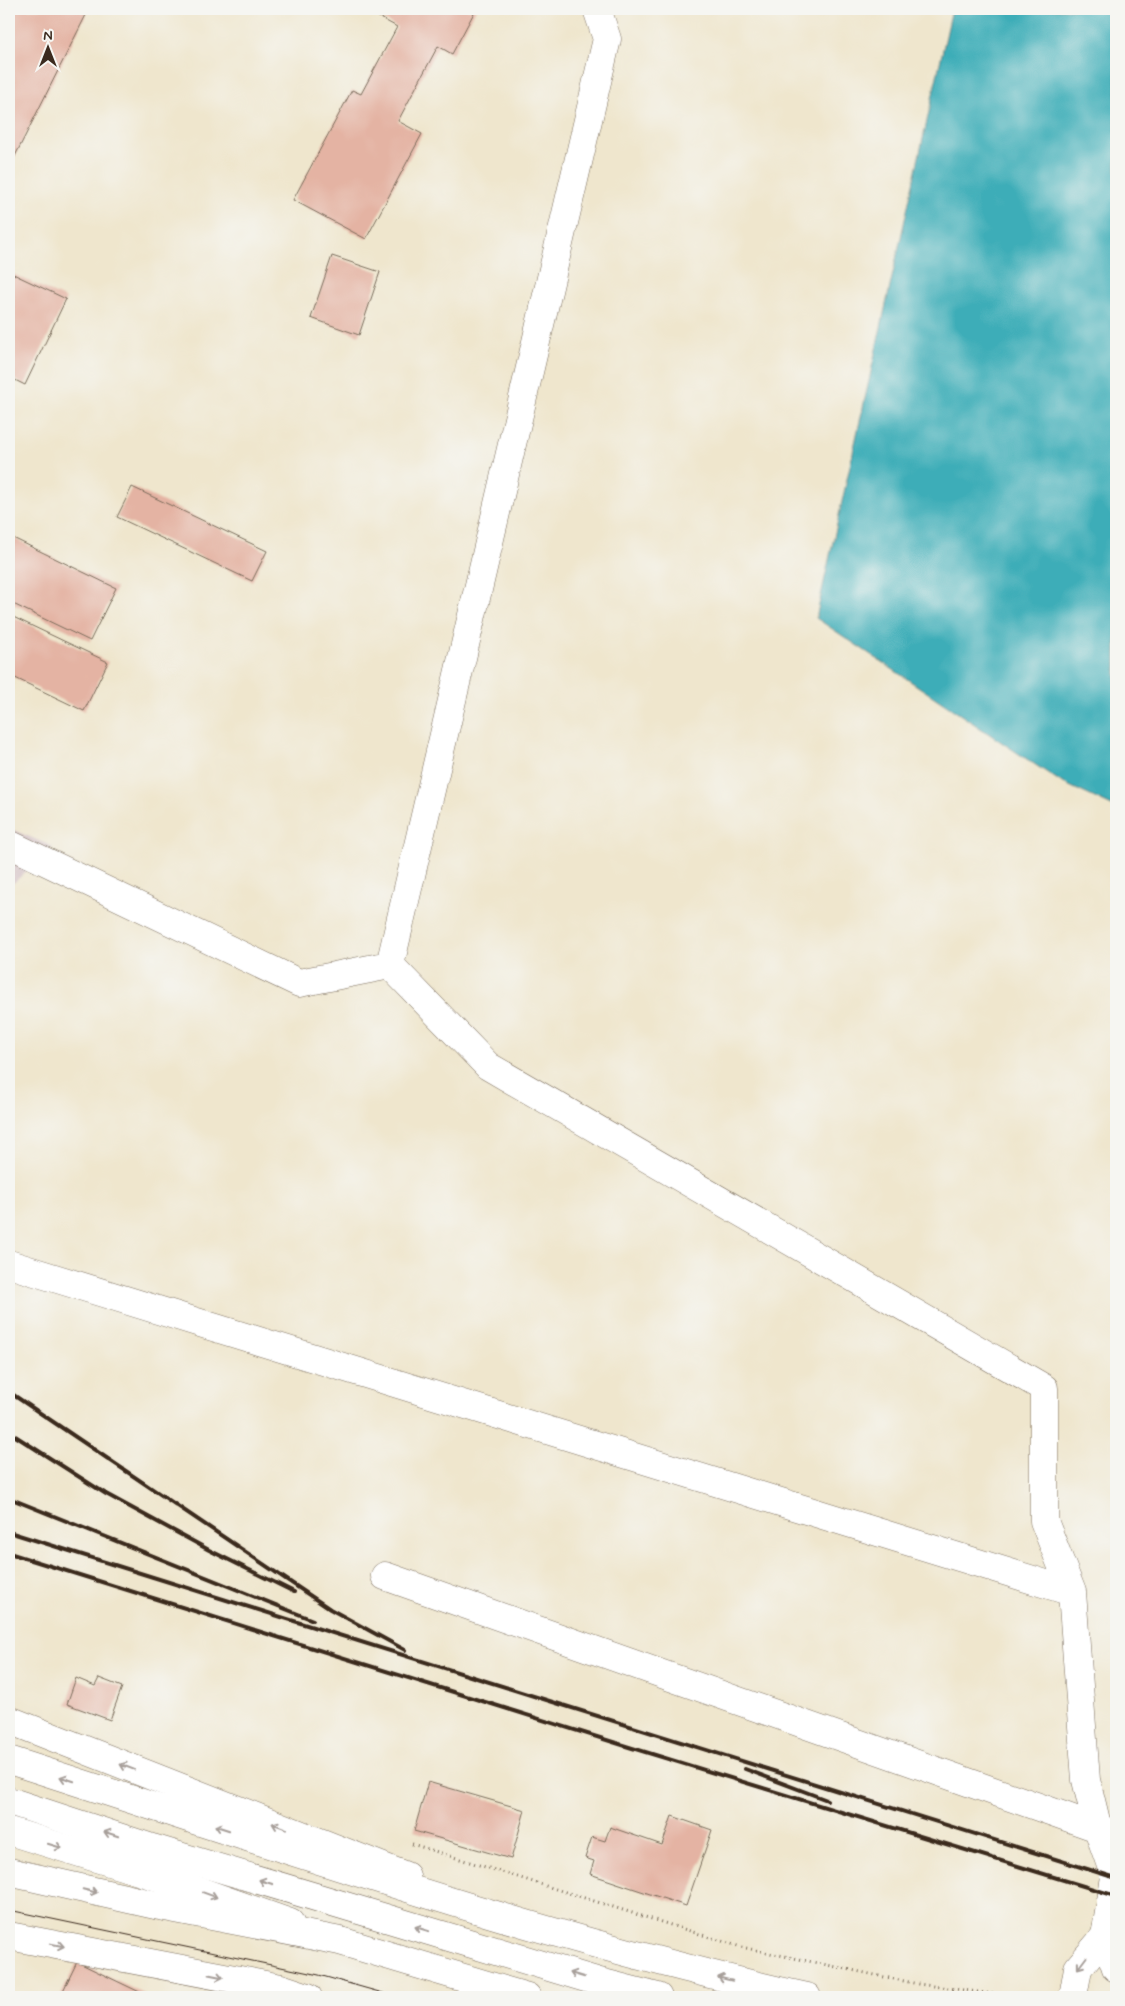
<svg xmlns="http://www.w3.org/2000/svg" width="1125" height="2006" viewBox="0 0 1125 2006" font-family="Mynerve,sans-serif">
  <rect width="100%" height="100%" fill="#f6f6f2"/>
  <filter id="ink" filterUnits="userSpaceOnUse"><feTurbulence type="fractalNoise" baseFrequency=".02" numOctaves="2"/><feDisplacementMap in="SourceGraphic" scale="10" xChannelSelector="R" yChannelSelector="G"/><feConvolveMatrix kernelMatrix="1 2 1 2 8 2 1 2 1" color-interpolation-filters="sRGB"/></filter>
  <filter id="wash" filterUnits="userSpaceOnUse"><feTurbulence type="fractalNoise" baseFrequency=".0096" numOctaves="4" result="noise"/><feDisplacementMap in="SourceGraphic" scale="20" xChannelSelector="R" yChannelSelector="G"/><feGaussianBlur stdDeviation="1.12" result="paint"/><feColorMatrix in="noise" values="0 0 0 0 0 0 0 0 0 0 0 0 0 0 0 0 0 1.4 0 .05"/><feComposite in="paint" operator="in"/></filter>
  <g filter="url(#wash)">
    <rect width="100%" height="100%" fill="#efe6cd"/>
    <!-- industrial -->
    <path fill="#d2bec3" d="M9,828L53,847L9,887Z"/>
    <!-- water -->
    <path fill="#3dadb8" stroke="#3c6c6b" d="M952,9H1116V808L1061,782L816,618Z"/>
    <g id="blocks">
      <!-- building -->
      <path fill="#e4b3a3" d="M9,9H89L9,168Z
        M381,9H476L452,54L438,46L398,121L422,134L366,239L293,200L352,90L361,94L397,27L377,16Z
        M332,256L380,272L359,335L311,318Z
        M9,272L66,299L25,385L9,377Z
        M132,487L267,551L252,581L117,517Z
        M13,538L116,588L90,641L9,602V547Z
        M9,615L108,662L84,711L9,675Z
        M76,1678L95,1686L99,1678L122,1687L110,1720L67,1704Z
        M428,1782L525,1810L511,1859L414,1831Z
        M672,1816L712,1830L686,1906L590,1874L594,1861L585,1858L592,1837L605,1841L610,1827L662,1845Z
        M77,1962L150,1997H60Z"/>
    </g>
  </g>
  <g filter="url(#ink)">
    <use href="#blocks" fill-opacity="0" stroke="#7a6c5b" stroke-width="1"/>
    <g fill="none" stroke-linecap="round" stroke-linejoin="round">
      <defs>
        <path id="minor" d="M597,9L607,39L390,965L488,1066L1044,1388V1521L1072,1592L1086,1780L1098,1829L1115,1877L1105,1936L1116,1968
          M9,844L299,983L390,965
          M9,1264L1072,1592
          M385,1576L1112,1833
          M9,1720L406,1876
          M9,1831L174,1882L290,1923
          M1073,1997L1078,1968L1105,1936"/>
        <path id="major" d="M9,1801L152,1848L596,1981L658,1997
          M9,1936L281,1988L308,1997"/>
        <path id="highway" d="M9,1760C273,1844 536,1937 807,1997
          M9,1872L160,1906L340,1941L527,1997"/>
      </defs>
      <!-- minor casing -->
      <use href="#minor" stroke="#7a6c5b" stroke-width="29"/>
      <!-- major casing -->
      <use href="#major" stroke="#7a6c5b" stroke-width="29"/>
      <!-- highway casing -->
      <use href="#highway" stroke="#7a6c5b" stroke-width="29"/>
      <!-- path -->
      <path stroke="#7a6c5b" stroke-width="3" stroke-dasharray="1 4" stroke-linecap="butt" d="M412,1844L741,1947L918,1984L1016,1997"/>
      <!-- minor -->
      <use href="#minor" stroke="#fff" stroke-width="28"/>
      <!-- major -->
      <use href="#major" stroke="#fff" stroke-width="28"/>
      <!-- highway -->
      <use href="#highway" stroke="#fff" stroke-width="28"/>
      <!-- tram -->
      <path stroke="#3b2a1e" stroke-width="1" d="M9,1910L319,1975L397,1997"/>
      <!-- rail -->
      <path stroke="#3b2a1e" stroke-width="4" d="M9,1392L330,1609L405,1650
        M9,1432L106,1494L209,1550L294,1592
        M9,1498L313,1620
        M9,1532L1116,1878
        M9,1553L629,1747L1116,1896
        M745,1769L827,1800"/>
    </g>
    <!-- one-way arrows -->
    <defs><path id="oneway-shaft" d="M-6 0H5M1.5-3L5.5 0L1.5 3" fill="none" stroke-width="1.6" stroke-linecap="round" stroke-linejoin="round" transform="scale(1.25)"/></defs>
    <g stroke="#a79f9a">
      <use href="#oneway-shaft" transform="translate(127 1767) rotate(-159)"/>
      <use href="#oneway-shaft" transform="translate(67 1779) rotate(-162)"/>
      <use href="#oneway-shaft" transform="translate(279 1826) rotate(-159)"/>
      <use href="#oneway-shaft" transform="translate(222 1828) rotate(-162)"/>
      <use href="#oneway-shaft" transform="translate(111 1834) rotate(-162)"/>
      <use href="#oneway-shaft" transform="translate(55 1846) rotate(17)"/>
      <use href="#oneway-shaft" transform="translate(266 1882) rotate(-163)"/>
      <use href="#oneway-shaft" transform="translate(90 1891) rotate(13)"/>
      <use href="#oneway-shaft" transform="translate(210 1895) rotate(20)"/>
      <use href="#oneway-shaft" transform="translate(422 1929) rotate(-163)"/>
      <use href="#oneway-shaft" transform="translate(57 1945) rotate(11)"/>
      <use href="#oneway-shaft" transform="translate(1082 1963) rotate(127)"/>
      <use href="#oneway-shaft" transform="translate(577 1975) rotate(-163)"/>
      <use href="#oneway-shaft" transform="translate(216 1976) rotate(11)"/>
      <use href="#oneway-shaft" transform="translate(725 1979) rotate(-167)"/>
    </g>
  </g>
  <!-- margin -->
  <rect width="1125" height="2006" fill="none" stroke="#f6f6f2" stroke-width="30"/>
  <!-- north arrow -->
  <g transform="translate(48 48)" stroke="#f6f6f2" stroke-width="4" paint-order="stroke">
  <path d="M0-4L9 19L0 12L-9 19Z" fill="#3b2a1e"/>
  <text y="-8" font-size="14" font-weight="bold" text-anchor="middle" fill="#3b2a1e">N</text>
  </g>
</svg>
